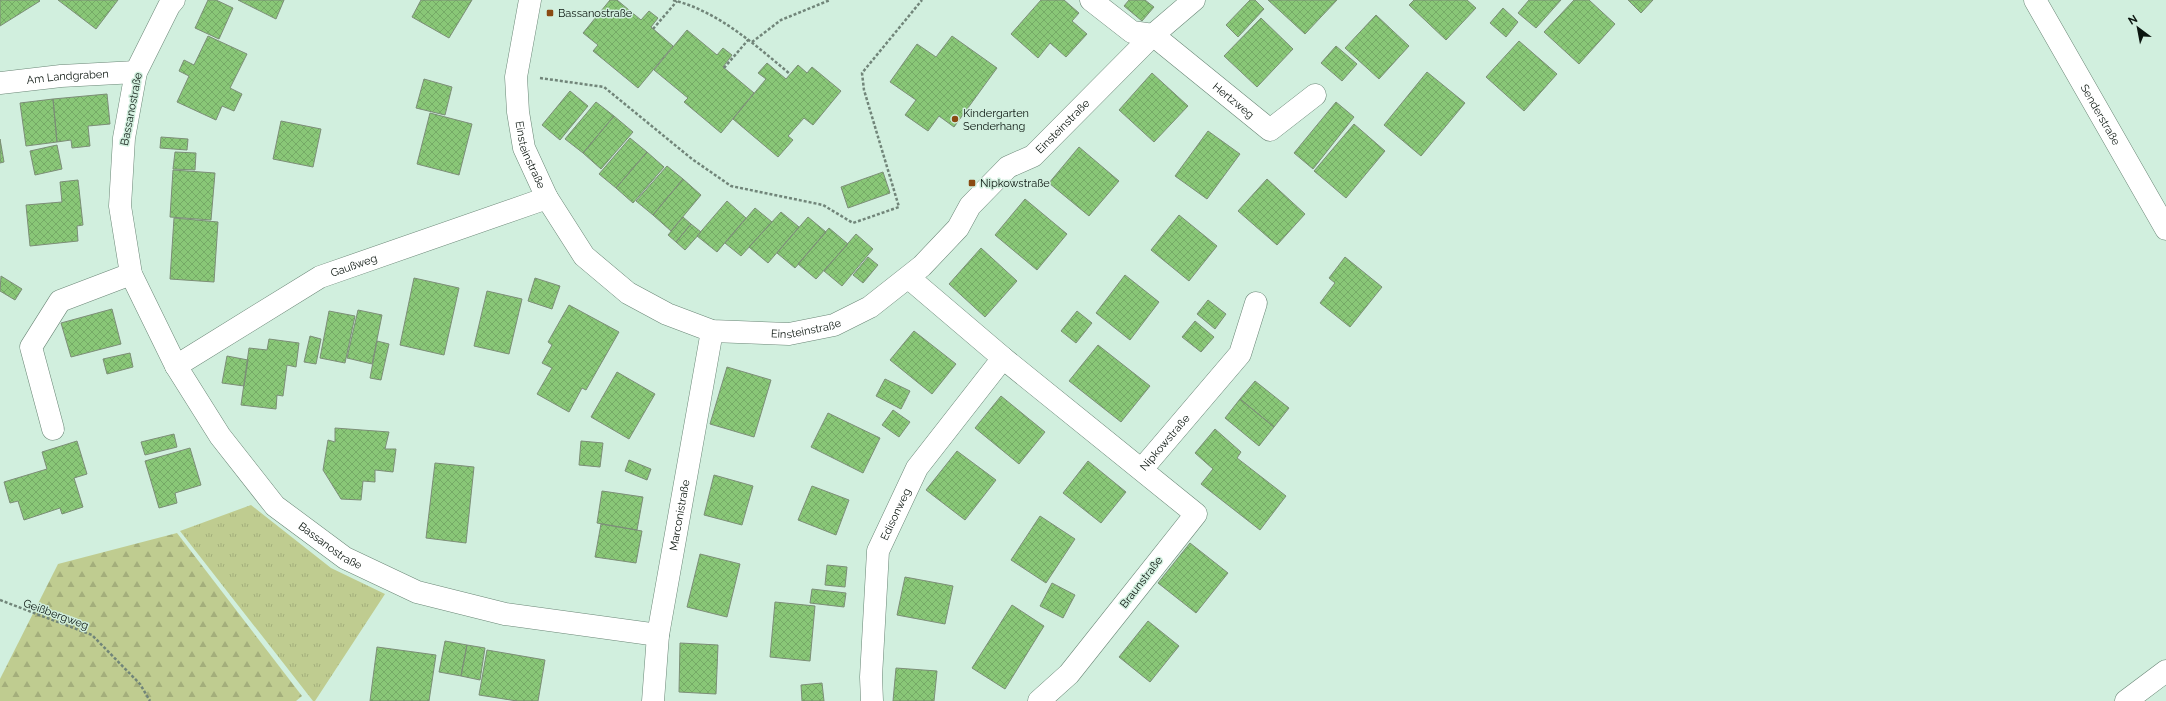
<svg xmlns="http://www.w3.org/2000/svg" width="2166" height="701" viewBox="0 0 2166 701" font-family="Raleway,sans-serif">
  <defs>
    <pattern id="grass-tufts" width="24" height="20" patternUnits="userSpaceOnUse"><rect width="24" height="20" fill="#bfcc90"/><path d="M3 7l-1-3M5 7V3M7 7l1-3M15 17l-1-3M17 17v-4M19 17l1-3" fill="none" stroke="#a3ae7b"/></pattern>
    <pattern id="forest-firs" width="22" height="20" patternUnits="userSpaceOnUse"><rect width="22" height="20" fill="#bfcc90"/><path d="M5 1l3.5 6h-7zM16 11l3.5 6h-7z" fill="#a3ae7b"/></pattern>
    <pattern id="building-cross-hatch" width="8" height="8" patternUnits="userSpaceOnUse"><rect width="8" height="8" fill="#89c777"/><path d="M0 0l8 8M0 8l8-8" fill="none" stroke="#75aa66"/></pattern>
  </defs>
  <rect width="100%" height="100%" fill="#d1efde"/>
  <!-- grass -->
  <path fill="url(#grass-tufts)" d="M251,505L331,568L385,594L315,701H313L180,531Z"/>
  <!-- forest -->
  <path fill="url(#forest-firs)" d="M177,533L302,696L296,701H0V679L58,564Z"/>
  <!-- building -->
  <path fill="url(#building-cross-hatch)" stroke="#7c8e77" d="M0,0H39L40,1L0,26Z
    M58,0H118L96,29Z
    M208,0H216L233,8L219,39L195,28Z
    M238,0H284L276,19Z
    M421,0H472L449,38L412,17Z
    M610,0H617L641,20L649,11L658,18L651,27L673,46L638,88L593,51L598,45L583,33Z
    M1041,0H1064L1079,13L1072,21L1087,34L1066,57L1050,43L1038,58L1011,34Z
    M1129,0H1145L1154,7L1142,21L1124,6Z
    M1250,0H1255L1264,9L1238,37L1226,25Z
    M1268,0H1337L1305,34Z
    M1414,0H1467L1476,8L1446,40L1409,5Z
    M1529,0H1561L1536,28L1518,13Z
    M1574,0H1589L1615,24L1579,64L1544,32Z
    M1628,0H1653L1641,13Z
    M1503,8L1518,22L1506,37L1490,23Z
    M1376,15L1409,46L1379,79L1345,48Z
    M1261,18L1293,49L1257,87L1224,56Z
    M687,30L717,55L723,48L732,55L723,67L754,93L721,133L684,102L688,98L654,70Z
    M208,36L247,54L230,88L242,94L234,111L222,106L216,120L177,102L189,76L179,71L184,60L194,65Z
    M952,36L997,68L954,127L939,116L928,131L905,115L916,100L890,82L917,44L936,57Z
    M1519,41L1557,74L1524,111L1486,77Z
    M1336,46L1357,64L1342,81L1321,63Z
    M767,63L786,79L798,65L807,73L812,67L841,91L813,125L804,118L788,136L793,140L778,157L733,119L766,79L758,73Z
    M1427,72L1465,103L1421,156L1384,125Z
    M1152,73L1188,106L1154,142L1119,110Z
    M424,79L452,87L445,115L416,108Z
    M570,91L588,106L560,140L542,125Z
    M107,94L110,124L88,126L90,146L72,148L71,140L57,142L53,99Z
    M53,99L57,142L26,146L20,103Z
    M596,102L614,116L583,153L565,139Z
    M1336,102L1354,117L1313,169L1294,153Z
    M430,113L472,124L459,175L417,164Z
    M614,116L633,132L601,169L583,153Z
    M281,121L321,129L313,167L273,159Z
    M1354,124L1385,151L1346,198L1314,171Z
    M1208,131L1240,154L1207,199L1175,176Z
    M161,137L188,139L187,150L160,148Z
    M630,138L647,152L616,188L599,174Z
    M0,139L4,162L0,163Z
    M57,145L62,169L35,175L30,151Z
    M1079,147L1119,181L1089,216L1049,183Z
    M175,152L196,153L195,170L173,169Z
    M647,152L664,167L633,203L616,188Z
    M667,166L683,179L653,215L636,201Z
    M173,170L215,173L211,220L170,217Z
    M883,172L890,193L848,208L841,187Z
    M683,179L701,195L671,231L653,215Z
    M1267,179L1305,214L1277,245L1238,211Z
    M78,180L83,225L77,226L78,241L30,246L26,205L62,202L60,182Z
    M1025,199L1067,234L1037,270L995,235Z
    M727,201L746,218L717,252L697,236Z
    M755,208L772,222L741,256L725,243Z
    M781,212L799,227L768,263L749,247Z
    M1179,215L1217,246L1189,281L1151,250Z
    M683,217L691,224L676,242L668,235Z
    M808,217L826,232L795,268L777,253Z
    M174,218L218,222L214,282L170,279Z
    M691,224L701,232L685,250L676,242Z
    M829,228L848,244L816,279L798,264Z
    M856,234L873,249L842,286L824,271Z
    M981,248L1017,281L985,317L949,284Z
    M868,257L878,265L863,283L853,275Z
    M1345,257L1382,287L1350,327L1320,303L1335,283L1329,278Z
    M1125,275L1159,302L1130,340L1096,313Z
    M1,276L22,289L15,300L0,291Z
    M414,278L459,288L444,355L400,345Z
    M535,278L560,286L552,309L528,301Z
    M487,291L522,299L509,354L474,346Z
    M1208,300L1226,314L1215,329L1197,314Z
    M569,305L619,332L586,390L582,388L569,412L537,394L552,368L542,363L552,345L548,342Z
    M112,309L121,344L71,357L61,323Z
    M358,310L382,315L372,364L347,358Z
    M329,311L355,316L345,363L320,358Z
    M1077,311L1092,323L1076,343L1061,331Z
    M1195,321L1214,337L1201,352L1182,337Z
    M914,331L956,364L932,394L890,360Z
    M310,336L321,339L316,364L304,362Z
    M269,339L299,343L296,367L287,365L283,396L277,395L276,409L241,405L249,348L267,350Z
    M377,341L389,344L381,380L370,378Z
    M1098,345L1150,386L1121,422L1069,381Z
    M130,353L133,367L107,374L103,359Z
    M227,356L248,360L244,386L222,383Z
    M727,367L771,380L754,437L710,424Z
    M617,372L655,394L629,439L591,417Z
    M885,379L910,391L901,409L876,396Z
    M1255,381L1289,408L1274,427L1240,399Z
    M1001,396L1045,432L1019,464L975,428Z
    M1240,399L1274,427L1259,446L1225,418Z
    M893,410L910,422L899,437L882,425Z
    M828,413L880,438L863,473L811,447Z
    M335,428L389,432L385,449H396L393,472L375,470V482L363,481L361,500L341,499L323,470L328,440L335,442Z
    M1215,429L1241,452L1237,458L1286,496L1260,530L1201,484L1213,469L1195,453Z
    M174,434L177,447L145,455L141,442Z
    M77,441L87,474L74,478L83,507L62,514L60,508L24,520L18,501L10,503L4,482L47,469L42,452Z
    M581,441L603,443L600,467L579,465Z
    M190,448L201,485L175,493L177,503L159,508L145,461Z
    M957,451L996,480L965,520L926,490Z
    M629,460L651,469L647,480L625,471Z
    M1088,461L1126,492L1101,523L1063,493Z
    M435,463L474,467L466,543L426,538Z
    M714,475L753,486L742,525L704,515Z
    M812,486L849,500L836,535L798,520Z
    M602,491L643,497L637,530L597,523Z
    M1040,516L1075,539L1046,583L1011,560Z
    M601,524L642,531L636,563L595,557Z
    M1190,543L1228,573L1196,613L1158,583Z
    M700,554L740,564L727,617L687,607Z
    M827,565L847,567L845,587L825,585Z
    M905,577L953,586L945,624L897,615Z
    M1052,583L1075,595L1063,618L1040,606Z
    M812,589L846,593L844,607L810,603Z
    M775,602L815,606L810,661L770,657Z
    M1012,605L1044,626L1005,689L972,668Z
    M1148,621L1179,646L1150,682L1119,657Z
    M445,641L467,645L461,676L439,672Z
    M680,643L718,645L716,694L679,692Z
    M467,645L485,648L480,680L461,676Z
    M377,647L436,655L429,701H370Z
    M487,650L545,660L538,701H517L479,695Z
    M896,668L937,671L934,701H893Z
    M822,683L824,701H802L801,685Z"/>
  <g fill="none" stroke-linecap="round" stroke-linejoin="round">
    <defs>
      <g id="minor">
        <path id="s1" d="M174,0L169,6L136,72L124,138L120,206L131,274L176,366L220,436L275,506L345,558L417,592L505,614L658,635"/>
        <path id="s2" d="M530,0L516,77L518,112L524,148L547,198L584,256L628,293L667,314L712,331L789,334L834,325L870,307L922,266L958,228L970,206L1008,167L1033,156L1153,35L1194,0"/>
        <path id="s3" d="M1091,0L1132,32L1153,35L1270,130L1315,95"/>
        <path id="s4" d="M2035,0L2166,229"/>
        <path id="s5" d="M0,83L61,76L136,72"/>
        <path d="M909,278L1003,358L1196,514L1069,674L1039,701"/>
        <path id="s6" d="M176,366L320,277L547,198"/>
        <path d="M53,429L31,347L60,301L131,274"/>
        <path id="s7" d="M1142,469L1240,354L1256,303"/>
        <path id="s8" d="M653,701L658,635L712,331"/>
        <path id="s9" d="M872,701L871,677L878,551L917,468L1003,358"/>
        <path d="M2126,701L2166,671"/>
      </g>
    </defs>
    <!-- minor casing -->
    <use href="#minor" stroke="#6a8676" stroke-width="23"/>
    <!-- path -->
    <path stroke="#718579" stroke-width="2.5" stroke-dasharray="3 2" stroke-linecap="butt" d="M673,0C719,12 754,44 790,74
      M653,29L677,1
      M752,42L781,20L830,0
      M724,68L748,40
      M540,78L604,87L692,159L731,186L823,205L853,223L899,207L864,90L862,73L922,0
      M0,600L92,635L140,684L150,701"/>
    <!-- minor -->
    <use href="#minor" stroke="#fff" stroke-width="22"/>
  </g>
  <!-- markers -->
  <g fill="#8a4a12" stroke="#d1efde" stroke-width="1.5">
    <rect x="546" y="9" width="8" height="8" rx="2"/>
    <circle cx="955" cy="119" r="4"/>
    <rect x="968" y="179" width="8" height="8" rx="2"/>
  </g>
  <g text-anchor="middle" stroke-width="3" stroke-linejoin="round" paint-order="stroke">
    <!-- poi labels -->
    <g font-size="11" fill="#0c1610" stroke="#d1efde" text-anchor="start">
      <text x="558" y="17">Bassanostraße</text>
      <text x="963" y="117">Kindergarten<tspan x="963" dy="13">Senderhang</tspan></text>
      <text x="980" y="187">Nipkowstraße</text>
    </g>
    <!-- street labels -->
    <g font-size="11" fill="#0c1610" stroke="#d1efde">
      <text dy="4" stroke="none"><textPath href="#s5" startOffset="68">Am Landgraben</textPath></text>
      <text dy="4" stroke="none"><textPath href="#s3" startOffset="177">Hertzweg</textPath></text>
      <text transform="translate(131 109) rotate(-79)" y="4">Bassanostraße</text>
      <text dy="4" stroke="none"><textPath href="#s4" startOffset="132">Senderstraße</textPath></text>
      <text dy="4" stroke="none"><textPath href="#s2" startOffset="854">Einsteinstraße</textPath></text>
      <text dy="4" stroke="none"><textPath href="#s2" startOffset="158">Einsteinstraße</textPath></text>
      <text dy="4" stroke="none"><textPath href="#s6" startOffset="205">Gaußweg</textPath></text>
      <text dy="4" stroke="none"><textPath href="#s2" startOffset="518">Einsteinstraße</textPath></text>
      <text dy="4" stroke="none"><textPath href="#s7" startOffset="35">Nipkowstraße</textPath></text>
      <text dy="4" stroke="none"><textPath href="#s9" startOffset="191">Edisonweg</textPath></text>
      <text dy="4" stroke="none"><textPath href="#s8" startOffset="188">Marconistraße</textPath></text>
      <text dy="4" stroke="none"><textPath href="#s1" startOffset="628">Bassanostraße</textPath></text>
      <text transform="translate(1141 582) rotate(-52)" y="4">Braunstraße</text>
      <text transform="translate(56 614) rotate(20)" y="4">Geißbergweg</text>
    </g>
  </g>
  <!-- north arrow -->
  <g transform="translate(2138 28) rotate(328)" stroke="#d1efde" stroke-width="3" paint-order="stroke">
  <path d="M0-3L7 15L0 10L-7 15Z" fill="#0c1610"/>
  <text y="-6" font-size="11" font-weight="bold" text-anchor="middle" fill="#0c1610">N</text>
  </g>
</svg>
